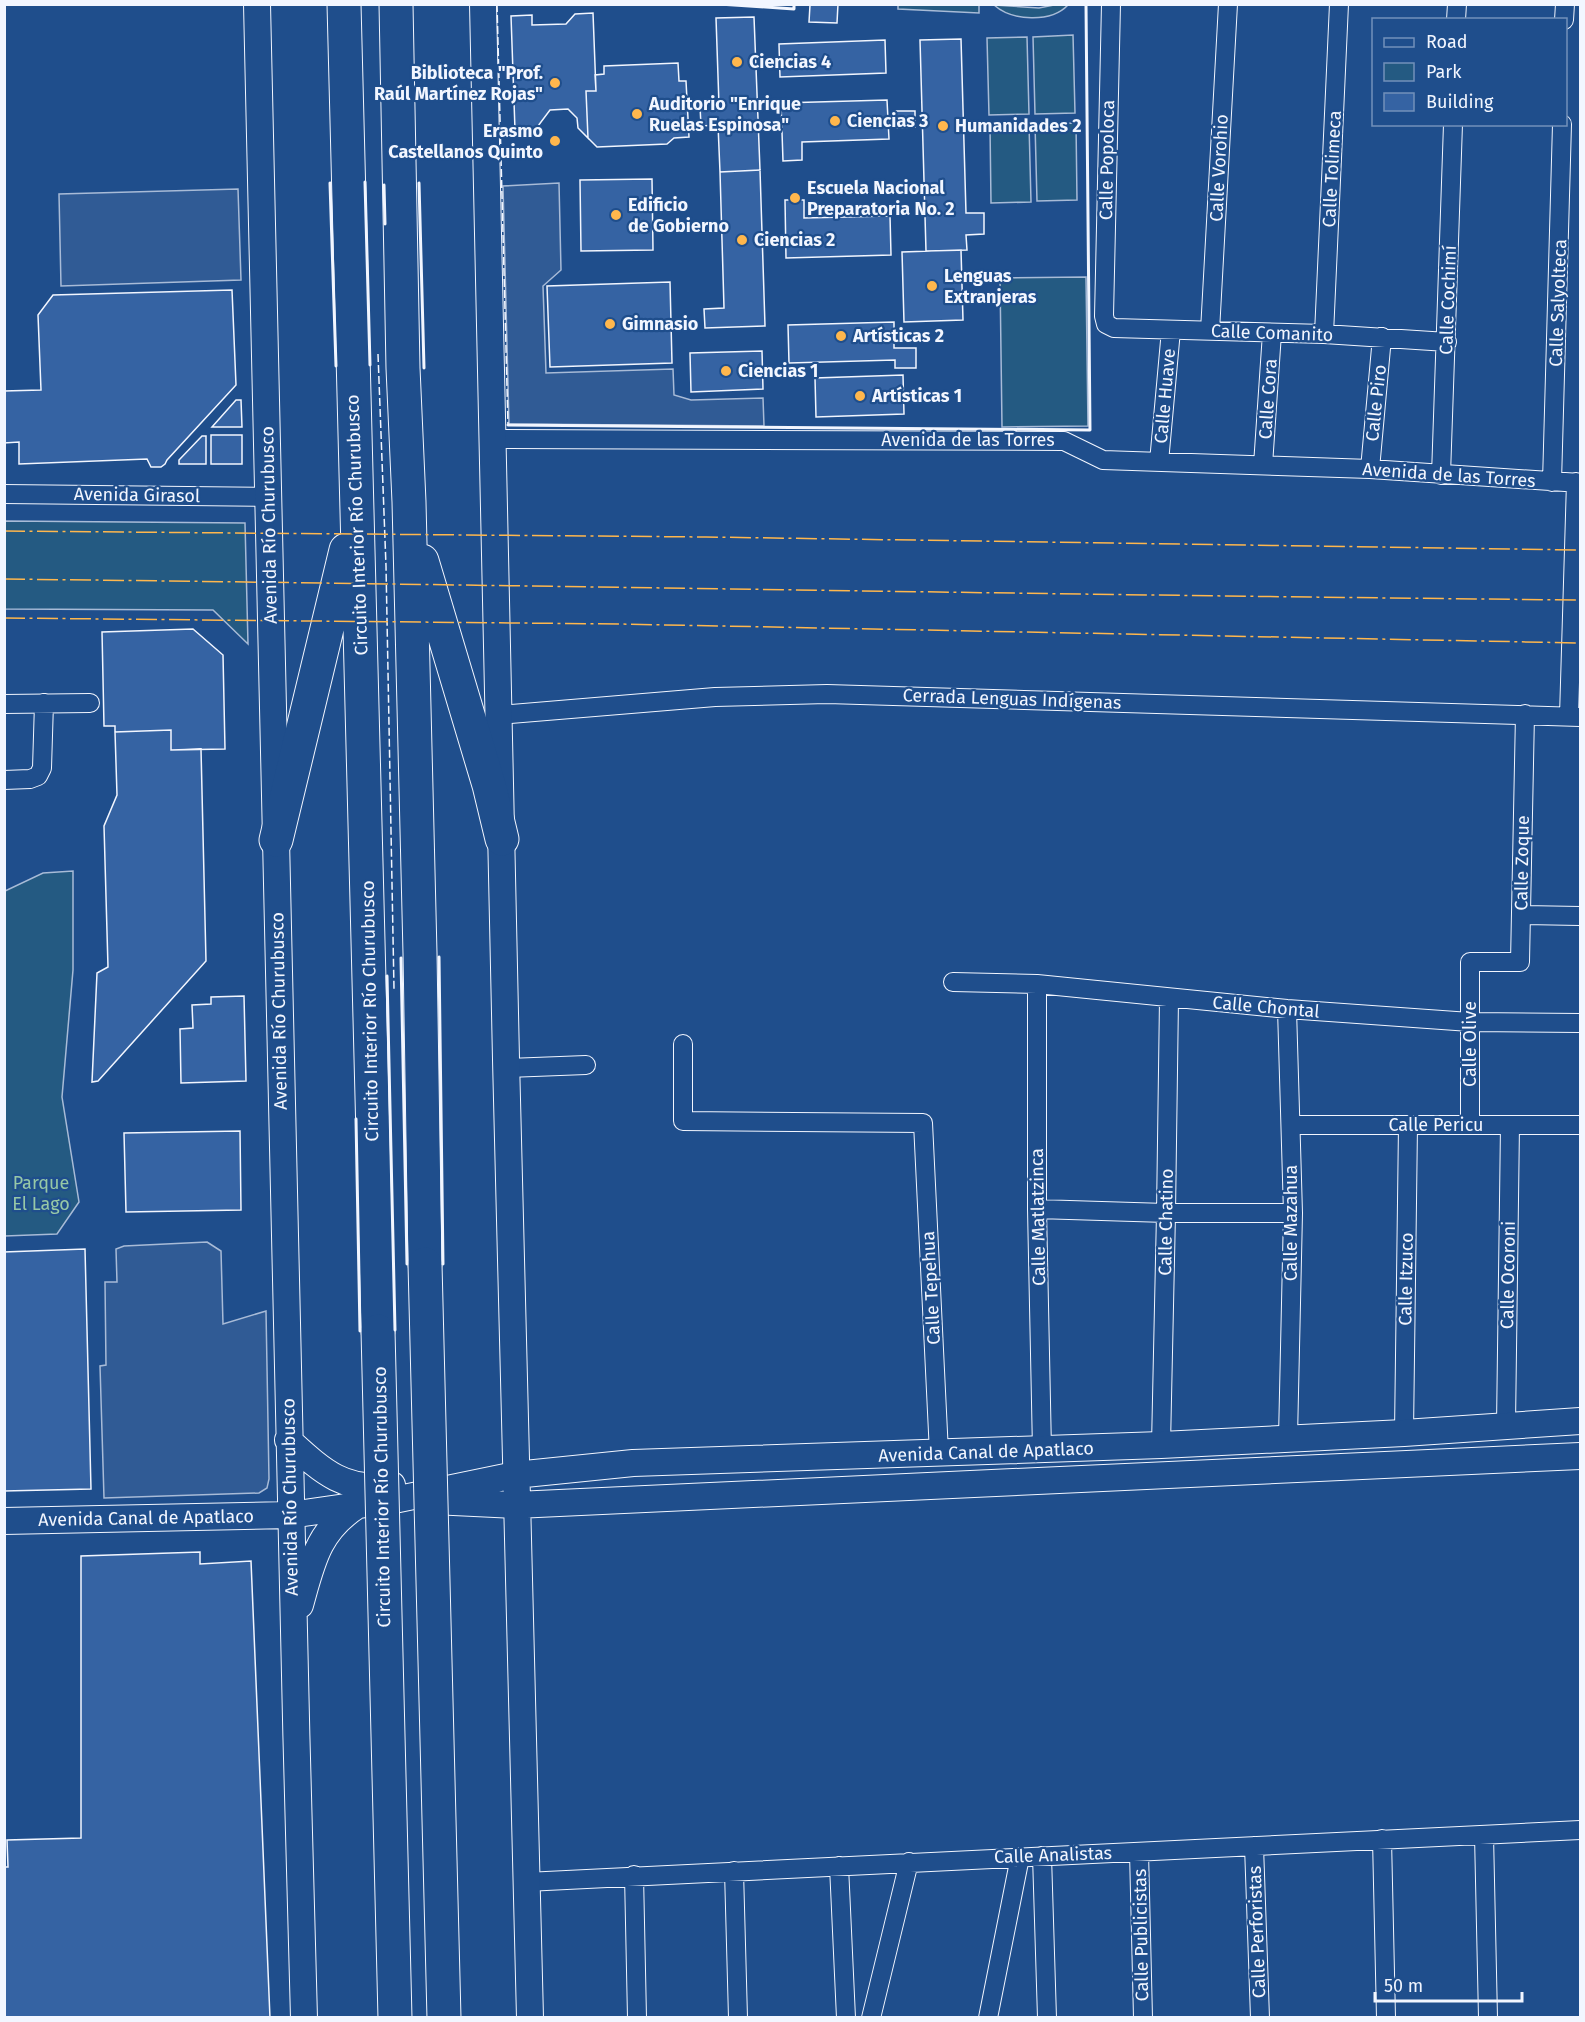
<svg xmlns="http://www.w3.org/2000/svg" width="1585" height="2022" viewBox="0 0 1585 2022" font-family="'Fira Sans',sans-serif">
  <rect width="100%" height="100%" fill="#1f4e8c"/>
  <!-- green -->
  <path fill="#245a82" stroke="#a8bbd7" stroke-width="1.5" d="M898,5H979V13L898,9Z
    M994,5L1039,8L1054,5H1068C1051,23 1012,21 994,5Z
    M1073,35L1075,113L1035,114L1033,37Z
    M1027,37L1029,114L989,115L987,38Z
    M1076,123L1077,200L1037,201L1035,124Z
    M1029,124L1031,202L991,203L990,126Z
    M1086,277L1088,426L1002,427L1000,278Z
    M5,521L245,523L248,644L213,610L5,609Z
    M73,871V970L62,1097L79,1202L57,1234L5,1236V891L43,873Z"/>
  <!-- parking -->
  <path fill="#305b95" stroke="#a8bbd7" stroke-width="1.5" d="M559,183L561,270L543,286L546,373L673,369L674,395L691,400L763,398L764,426L509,424L503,186Z
    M238,189L241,280L61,286L59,194Z
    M207,1242L221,1251L223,1324L266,1311L269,1479L267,1488L259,1493L104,1498L100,1366L106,1365L105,1282H117L116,1249L124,1246Z"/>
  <!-- building -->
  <path fill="#3563a3" stroke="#f2f6ff" stroke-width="1.5" d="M806,4H838L837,23L809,22L810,5Z
    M593,13L596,91H586L588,138L578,128L577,118L568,109L550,110L535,130H515L511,16L532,15V25L566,24L575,14Z
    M754,17L760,170L720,172L718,125L701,126L700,106L719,105L716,18Z
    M961,39L966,213H984V234L966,235L967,250L926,251L920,40Z
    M885,40L886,73L780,77L779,44Z
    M678,63L679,81H686L689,137L674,138L667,144L597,147L588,138L586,91H596L595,75L604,74V66Z
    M887,100L889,139L802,142V160L783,161L781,103Z
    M895,111H915V127L896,128Z
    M760,170L765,326L705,328L704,309L724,308L720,172Z
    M652,179L653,250L581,251L580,180Z
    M785,200H804V218L890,216L891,255L786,258Z
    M961,250L963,320L904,322L902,252Z
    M670,282L672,363L550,367L547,286Z
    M232,290L236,385L167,460L165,464L161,467H151L147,459L19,464V442L4,443V391L41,390L38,315L53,295Z
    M894,322V348H916V368H895V360L789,363L788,325Z
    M762,351L763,389L691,392L690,353Z
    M903,375L904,414L816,417L815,378Z
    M236,400H241L242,427H212Z
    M211,435H242V464H211Z
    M202,436H206V464H179V460Z
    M193,629L223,655L225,749L171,750V730L115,732V726H104L102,632Z
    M171,730V750L201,749L206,961L98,1081L92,1082L97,973L108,967L104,826L117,795L115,732Z
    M244,996L246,1081L181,1083L180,1029L193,1028L192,1005L211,1004V997Z
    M240,1131L241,1210L126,1212L124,1133Z
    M85,1249L91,1489L4,1491V1252Z
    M200,1552V1564L251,1561L270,2018H4V1867H8L7,1840L81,1838V1556Z"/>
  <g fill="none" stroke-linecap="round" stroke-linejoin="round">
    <defs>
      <path id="street" d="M1111,4L1104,316L1106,324L1114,328L1324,334L1447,342
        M1456,20L1457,4
        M1564,20L1565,4
        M1210,331L1228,4
        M1324,334L1339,4
        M494,439L1064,441L1103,460L1370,469L1580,483
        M1159,462L1171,330
        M1263,465L1272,333
        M1370,469L1382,337
        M1441,475L1453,124
        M1552,482L1562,124
        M4,494L269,497
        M4,704L90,703
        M500,715L715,697L827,694L1580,717
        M1569,716L1576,482
        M4,780L30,779L38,776L42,768L44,703
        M1521,915L1580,916
        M953,982L1037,984L1287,1009L1470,1022L1580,1023
        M1037,984V1209L1042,1450
        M1287,1009L1293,1213L1288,1438
        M683,1044V1121L923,1123L939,1453
        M507,1068L586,1065
        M1291,1125H1580
        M1470,1125V962H1520L1525,714
        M1037,1209L1166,1213H1293
        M1506,1425L1510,1125
        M1404,1433L1408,1125
        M1161,1445L1166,1213L1169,999
        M1484,1835L1488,2018
        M1382,1839L1386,2018
        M1254,1846L1260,2018
        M1139,1852L1143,2018
        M1042,1856L1047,2018
        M839,1866L846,2018
        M734,1871L738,2018
        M634,1875L637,2018
        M526,1882L1580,1830
        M871,2018L909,1862
        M988,2018L1020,1857"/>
      <path id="secondary" d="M257,4C273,676 285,1347 304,2018
        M483,4C500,675 509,1347 530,2018
        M288,1440C321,1470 344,1493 392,1485
        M433,1501L516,1505L1580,1456
        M4,1521L290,1515L394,1500L515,1475L633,1463L1161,1445L1404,1433L1580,1421
        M300,1605C312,1562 318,1530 358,1505"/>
      <path id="highway" d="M344,4L378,1331
        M396,4L403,368L409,502L420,953L425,1264
        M422,561L489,785L502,839
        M276,840L346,550"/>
    </defs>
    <!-- street casing -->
    <use href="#street" stroke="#f2f6ff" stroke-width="20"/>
    <!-- secondary casing -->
    <use href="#secondary" stroke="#f2f6ff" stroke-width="28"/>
    <!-- highway casing -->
    <use href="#highway" stroke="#f2f6ff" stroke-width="35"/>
    <!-- street -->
    <use href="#street" stroke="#1f4e8c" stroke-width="18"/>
    <!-- secondary -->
    <use href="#secondary" stroke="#1f4e8c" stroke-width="26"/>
    <!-- highway -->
    <use href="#highway" stroke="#1f4e8c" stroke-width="33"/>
    <defs>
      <path id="highway-bridge" d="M425,1264L444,2018
        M378,1331L395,2018"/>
    </defs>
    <!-- highway-bridge casing -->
    <use href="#highway-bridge" stroke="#f2f6ff" stroke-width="35" stroke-linecap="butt"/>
    <!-- highway-bridge -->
    <use href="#highway-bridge" stroke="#1f4e8c" stroke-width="33"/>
    <!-- fence -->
    <path stroke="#f2f6ff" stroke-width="1.5" stroke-dasharray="8 3" stroke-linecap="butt" d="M497,4L508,425
      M378,354L386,566L394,989"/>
    <!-- wall -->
    <path stroke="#f2f6ff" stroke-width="3" d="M719,4L794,9V4
      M365,182L370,365
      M330,183L336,366
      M419,183L424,368
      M384,185L385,224
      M508,425L1090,430L1086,4
      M439,957L443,1264
      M401,958L407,1264
      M387,976L395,1330
      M356,1119L360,1331"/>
    <!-- power -->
    <path stroke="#ffb74d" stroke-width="1.5" stroke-dasharray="21 4.5 3 4.5" stroke-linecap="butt" d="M4,531L706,537L1580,550
      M4,579C530,585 1055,595 1580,600
      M4,618L619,624L1580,643"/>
  </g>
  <!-- markers -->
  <g fill="#ffb74d" stroke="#1f4e8c" stroke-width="2">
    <circle cx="737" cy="62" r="6"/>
    <circle cx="555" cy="83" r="6"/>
    <circle cx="637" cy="114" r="6"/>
    <circle cx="835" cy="121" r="6"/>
    <circle cx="943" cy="126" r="6"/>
    <circle cx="555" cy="141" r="6"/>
    <circle cx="795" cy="198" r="6"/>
    <circle cx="616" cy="215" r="6"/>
    <circle cx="742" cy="240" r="6"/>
    <circle cx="932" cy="286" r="6"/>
    <circle cx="610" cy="324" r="6"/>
    <circle cx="841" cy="336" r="6"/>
    <circle cx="726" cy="371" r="6"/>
    <circle cx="860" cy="396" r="6"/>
  </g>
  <g text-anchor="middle" stroke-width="4.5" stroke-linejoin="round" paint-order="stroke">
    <!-- poi labels -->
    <g font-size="18" font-weight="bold" fill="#f2f6ff" stroke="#1f4e8c" text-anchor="start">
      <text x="749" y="68">Ciencias 4</text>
      <text x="543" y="79" text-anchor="end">Biblioteca "Prof.<tspan x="543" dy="21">Raúl Martínez Rojas"</tspan></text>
      <text x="649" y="110">Auditorio "Enrique<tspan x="649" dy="21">Ruelas Espinosa"</tspan></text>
      <text x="847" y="127">Ciencias 3</text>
      <text x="955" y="132">Humanidades 2</text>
      <text x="543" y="137" text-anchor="end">Erasmo<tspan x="543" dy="21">Castellanos Quinto</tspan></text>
      <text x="807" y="194">Escuela Nacional<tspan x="807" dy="21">Preparatoria No. 2</tspan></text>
      <text x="628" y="211">Edificio<tspan x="628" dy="21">de Gobierno</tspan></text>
      <text x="754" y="246">Ciencias 2</text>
      <text x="944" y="282">Lenguas<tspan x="944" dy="21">Extranjeras</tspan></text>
      <text x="622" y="330">Gimnasio</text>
      <text x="853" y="342">Artísticas 2</text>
      <text x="738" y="377">Ciencias 1</text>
      <text x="872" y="402">Artísticas 1</text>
    </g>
    <!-- street labels -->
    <g font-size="18" fill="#f2f6ff" stroke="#1f4e8c">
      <text transform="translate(1107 160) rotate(-89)" y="6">Calle Popoloca</text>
      <text transform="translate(1219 168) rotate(-87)" y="6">Calle Vorohio</text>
      <text transform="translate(1332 169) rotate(-87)" y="6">Calle Tolimeca</text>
      <text transform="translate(1448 300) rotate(-88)" y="6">Calle Cochimí</text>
      <text transform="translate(1558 303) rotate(-88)" y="6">Calle Salyolteca</text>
      <text transform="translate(1272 333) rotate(2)" y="6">Calle Comanito</text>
      <text transform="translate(1165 396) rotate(-85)" y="6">Calle Huave</text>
      <text transform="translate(1268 399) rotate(-86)" y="6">Calle Cora</text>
      <text transform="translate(1376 403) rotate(-84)" y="6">Calle Piro</text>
      <text x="968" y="446">Avenida de las Torres</text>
      <text transform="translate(1449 475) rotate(4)" y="6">Avenida de las Torres</text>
      <text transform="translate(137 495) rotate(1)" y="6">Avenida Girasol</text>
      <text transform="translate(269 525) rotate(-91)" y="6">Avenida Río Churubusco</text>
      <text transform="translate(357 525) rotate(-92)" y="6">Circuito Interior Río Churubusco</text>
      <text transform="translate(1012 699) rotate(2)" y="6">Cerrada Lenguas Indígenas</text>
      <text transform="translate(1522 863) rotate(-89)" y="6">Calle Zoque</text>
      <text transform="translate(1266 1007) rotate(5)" y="6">Calle Chontal</text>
      <text transform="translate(279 1011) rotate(-91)" y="6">Avenida Río Churubusco</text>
      <text transform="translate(370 1011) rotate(-91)" y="6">Circuito Interior Río Churubusco</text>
      <text transform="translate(1470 1044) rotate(-90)" y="6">Calle Olive</text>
      <text x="1436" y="1131">Calle Pericu</text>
      <text transform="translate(1038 1217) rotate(-91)" y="6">Calle Matlatzinca</text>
      <text transform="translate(1166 1222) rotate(-89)" y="6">Calle Chatino</text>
      <text transform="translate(1291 1223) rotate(-90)" y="6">Calle Mazahua</text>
      <text transform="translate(1508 1275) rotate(-89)" y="6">Calle Ocoroni</text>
      <text transform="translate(1406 1279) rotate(-89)" y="6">Calle Itzuco</text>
      <text transform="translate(931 1288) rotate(-93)" y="6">Calle Tepehua</text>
      <text transform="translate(986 1452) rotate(-2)" y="6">Avenida Canal de Apatlaco</text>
      <text transform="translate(290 1497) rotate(-91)" y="6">Avenida Río Churubusco</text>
      <text transform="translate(382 1497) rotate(-91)" y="6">Circuito Interior Río Churubusco</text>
      <text transform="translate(146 1518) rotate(-1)" y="6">Avenida Canal de Apatlaco</text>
      <text transform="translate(1053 1855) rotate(-2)" y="6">Calle Analistas</text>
      <text transform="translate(1257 1932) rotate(-92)" y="6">Calle Perforistas</text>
      <text transform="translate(1141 1935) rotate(-91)" y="6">Calle Publicistas</text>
    </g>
    <!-- park labels -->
    <g font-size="18" fill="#97c8a6" stroke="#1f4e8c">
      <text x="41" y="1189">Parque<tspan x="41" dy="21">El Lago</tspan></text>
    </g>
  </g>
  <!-- border -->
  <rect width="1585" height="2022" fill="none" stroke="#f2f6ff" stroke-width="12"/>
  <!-- legend -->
  <rect x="1372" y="18" width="195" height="108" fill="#1f4e8c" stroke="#7391ba" stroke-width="1.5"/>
  <rect x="1384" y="38" width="30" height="9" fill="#1f4e8c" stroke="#7391ba" stroke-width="1.5"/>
  <text x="1426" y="48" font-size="18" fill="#f2f6ff">Road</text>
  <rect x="1384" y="63" width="30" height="18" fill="#245a82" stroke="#7391ba" stroke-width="1.5"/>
  <text x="1426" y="78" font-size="18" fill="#f2f6ff">Park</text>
  <rect x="1384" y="93" width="30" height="18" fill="#3563a3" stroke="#7391ba" stroke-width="1.5"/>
  <text x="1426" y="108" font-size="18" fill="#f2f6ff">Building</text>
  <!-- scale -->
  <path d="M1375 1992v9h147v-9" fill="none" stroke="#f2f6ff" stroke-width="3"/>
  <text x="1384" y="1992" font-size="18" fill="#f2f6ff" stroke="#1f4e8c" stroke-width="4.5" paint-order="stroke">50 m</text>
</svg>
